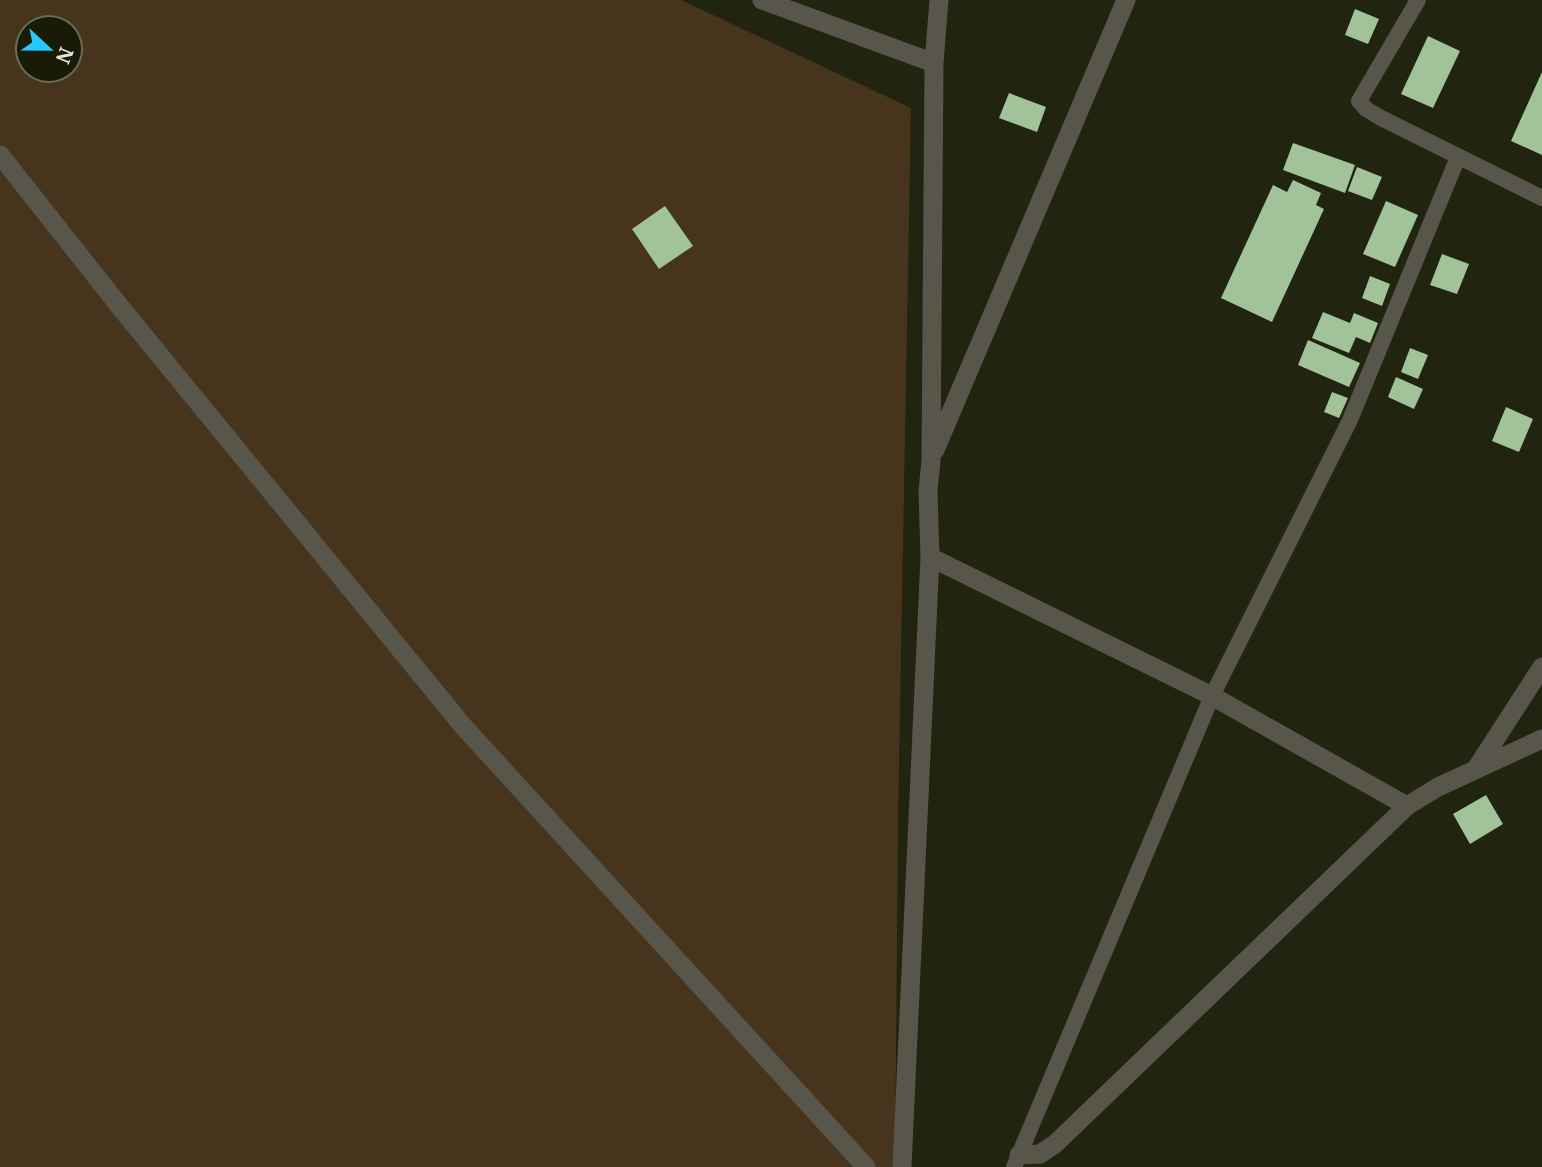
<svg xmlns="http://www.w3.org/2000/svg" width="1542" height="1167" viewBox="0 0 1542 1167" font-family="Merriweather,serif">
  <rect width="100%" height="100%" fill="#21240e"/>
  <!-- green -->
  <path fill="#47341d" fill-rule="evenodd" d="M0,0H681L911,108L898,820L895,1167H0ZM28,28H70V70H28Z"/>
  <!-- building -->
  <path fill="#a2c399" d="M1355,9L1379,19L1368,44L1345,35Z
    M1428,36L1460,51L1433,108L1401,94Z
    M1542,72V155L1511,141Z
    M1009,93L1046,107L1037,132L999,118Z
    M1293,143L1355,165L1345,193L1283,170Z
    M1357,167L1382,177L1372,200L1348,191Z
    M1293,180L1321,193L1316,205L1324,209L1272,322L1221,298L1273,185L1287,192Z
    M1386,201L1418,215L1395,267L1363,254Z
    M665,206L693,246L659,269L632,229Z
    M1442,254L1469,264L1457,294L1430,285Z
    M1370,276L1390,284L1382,306L1362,298Z
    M1323,312L1350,323L1354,313L1378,323L1370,343L1356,337L1349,353L1312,338Z
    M1308,340L1360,363L1349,387L1298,365Z
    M1410,348L1428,355L1418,379L1401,372Z
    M1396,377L1423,389L1414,409L1388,397Z
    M1332,392L1348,398L1339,418L1324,412Z
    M1506,407L1533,419L1519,452L1492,441Z
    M1486,795L1503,824L1470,844L1453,814Z"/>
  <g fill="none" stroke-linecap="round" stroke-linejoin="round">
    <!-- service -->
    <path stroke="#58554b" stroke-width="16" d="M1418,0L1359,101L1366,109L1381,118L1542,198
      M1014,1167L1212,696L1350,420L1458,157"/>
    <!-- minor -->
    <path stroke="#58554b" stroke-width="19" d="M762,0L934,63
      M0,155L121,308L463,726L866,1167
      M935,450L1126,0
      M930,557L1212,696L1407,806
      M1476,769L1542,667
      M1019,1155L1040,1154L1055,1144L1407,806L1438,787L1542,739
      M902,1167L930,557L928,491L931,460L934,63L939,0"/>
  </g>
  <!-- north arrow -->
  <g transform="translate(49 49) rotate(112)"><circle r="33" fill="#181b06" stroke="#6a6d5a" stroke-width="2"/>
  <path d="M0-5L12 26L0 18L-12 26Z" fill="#27c8ff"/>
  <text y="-10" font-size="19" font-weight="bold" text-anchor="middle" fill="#e4e7d9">N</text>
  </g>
</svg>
